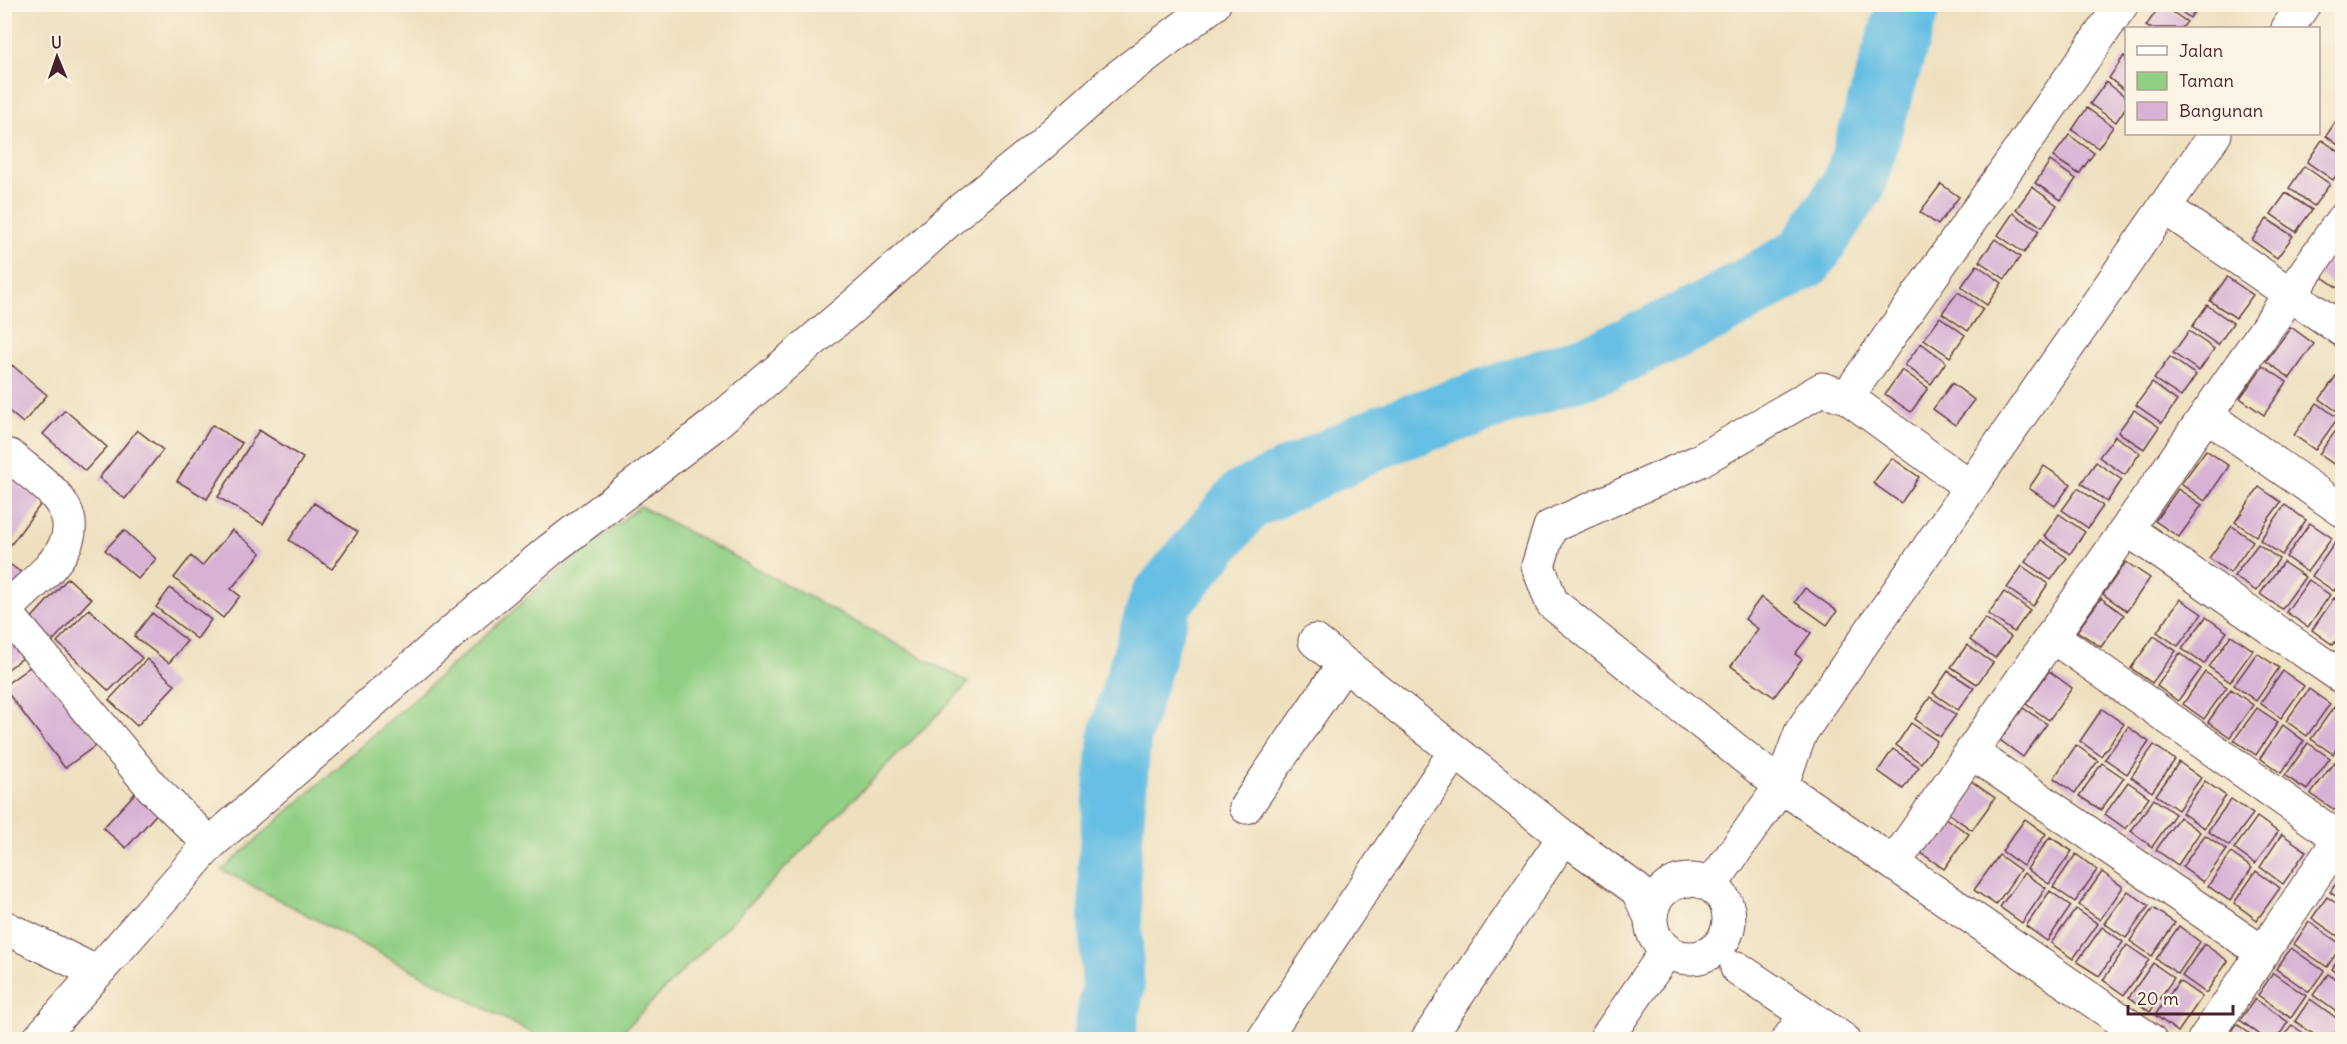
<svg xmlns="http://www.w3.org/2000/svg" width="2347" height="1044" viewBox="0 0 2347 1044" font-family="Delius,sans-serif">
  <rect width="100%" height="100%" fill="#fcf5e5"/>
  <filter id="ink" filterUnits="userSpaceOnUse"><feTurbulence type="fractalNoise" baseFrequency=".0167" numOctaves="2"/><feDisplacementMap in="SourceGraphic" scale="12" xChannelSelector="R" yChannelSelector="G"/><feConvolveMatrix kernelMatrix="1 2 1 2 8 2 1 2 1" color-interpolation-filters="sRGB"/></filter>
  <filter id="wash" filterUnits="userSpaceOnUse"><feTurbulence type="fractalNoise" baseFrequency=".008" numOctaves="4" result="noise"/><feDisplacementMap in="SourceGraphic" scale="24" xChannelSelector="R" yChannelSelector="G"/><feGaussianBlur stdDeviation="1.35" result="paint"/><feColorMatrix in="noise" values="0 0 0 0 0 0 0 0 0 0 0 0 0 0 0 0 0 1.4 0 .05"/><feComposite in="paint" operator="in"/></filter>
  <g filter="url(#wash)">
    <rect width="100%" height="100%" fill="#eee0bf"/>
    <!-- green -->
    <path fill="#91cf84" stroke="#6e7758" stroke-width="1.5" d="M640,506L969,683L615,1039H543L222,870L543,584Z"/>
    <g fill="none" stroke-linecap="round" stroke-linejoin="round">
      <!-- river -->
      <path stroke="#65bee3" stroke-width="63" d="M1103,1040L1113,988L1109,867L1120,734L1161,600L1245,500L1386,434L1604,360L1710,311L1805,257L1854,184L1909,4"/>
    </g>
    <g id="blocks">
      <!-- building -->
      <path fill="#d7b2d5" d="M2161,4L2187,22L2182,28H2149L2146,26Z
        M2171,4H2199L2190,18Z
        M2124,56L2126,58V91L2109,78Z
        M2106,82L2126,97V107L2116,122L2090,104Z
        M2087,108L2113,127L2098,148L2072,130Z
        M2342,112V148L2326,136Z
        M2069,135L2094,153L2079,174L2053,157Z
        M2322,140L2342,154V167L2333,180L2307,162Z
        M2050,161L2076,179L2061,200L2035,183Z
        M2304,166L2330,184L2314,206L2289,188Z
        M1941,184L1959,197L1938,225L1920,212Z
        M2032,187L2057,205L2042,227L2016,209Z
        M2286,193L2312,210L2296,232L2271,214Z
        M2013,213L2039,231L2024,253L1998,235Z
        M2267,219L2293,236L2277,258L2252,240Z
        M1995,239L2020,257L2005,279L1979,261Z
        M2337,248L2342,252L2341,290L2318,274Z
        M1977,265L2002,283L1987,305L1961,287Z
        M2227,277L2253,295L2236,318L2210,301Z
        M1958,292L1983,309L1968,331L1942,313Z
        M2207,305L2233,323L2218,345L2192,327Z
        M1940,317L1965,335L1950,357L1924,339Z
        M2291,327L2314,344L2290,378L2266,361Z
        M2189,331L2214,349L2199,371L2173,353Z
        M1921,343L1946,362L1931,384L1905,365Z
        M2170,357L2196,375L2181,397L2154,379Z
        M12,365L47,395L23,423L4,407V374Z
        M2263,366L2287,382L2264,415L2240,398Z
        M2342,367V412L2341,414L2320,399Z
        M1902,370L1928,388L1911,412L1885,394Z
        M1952,383L1974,400L1955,425L1933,409Z
        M2152,383L2177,401L2162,423L2136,405Z
        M2317,403L2338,418L2315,450L2294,435Z
        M65,410L107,447L85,471L43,434Z
        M2134,410L2159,427L2144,449L2118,432Z
        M2342,422V466L2341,469L2319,454Z
        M212,425L242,443L207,499L177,481Z
        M137,430L163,450L125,499L99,478Z
        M259,430L303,458L263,524L218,497Z
        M2115,436L2140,453L2125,475L2099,457Z
        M2206,450L2229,466L2205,501L2181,484Z
        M1892,458L1919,477L1901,503L1873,483Z
        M2096,462L2122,480L2107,502L2081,483Z
        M2044,466L2071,484L2055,506L2029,488Z
        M4,468L46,497L7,550L4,548Z
        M2259,487L2281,502L2256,536L2235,522Z
        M2078,488L2103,506L2088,528L2062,510Z
        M2178,489L2202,505L2179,537L2155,521Z
        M314,503L358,532L332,569L289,540Z
        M2285,505L2306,520L2282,555L2260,540Z
        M2059,514L2085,532L2070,554L2044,536Z
        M2310,523L2332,538L2307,572L2286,557Z
        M2232,526L2253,541L2230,573L2209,558Z
        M124,530L156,559L138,579L105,550Z
        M232,530L261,553L231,589L240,596L223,618L174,578L191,556L202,566Z
        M2041,540L2067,558L2051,580L2025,562Z
        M2336,541L2342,545V578L2334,591L2312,576Z
        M2258,544L2279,559L2256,591L2234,576Z
        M4,560L26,576L4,604Z
        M2126,562L2150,578L2127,611L2103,594Z
        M2283,562L2305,577L2282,609L2260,594Z
        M2022,566L2048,584L2033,606L2007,588Z
        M68,578L91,599L51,643L28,622Z
        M2309,580L2330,595L2308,627L2286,612Z
        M170,588L211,620L197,639L156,607Z
        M1805,588L1837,611L1827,625L1795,602Z
        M2004,592L2030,610L2014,632L1988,614Z
        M1761,597L1811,633L1795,654L1802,659L1774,697L1731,666L1758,629L1745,619Z
        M2101,598L2124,615L2101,647L2077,631Z
        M2334,598L2342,603V632L2333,645L2312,630Z
        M2180,599L2202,614L2178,646L2157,632Z
        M89,609L142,658L109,691L57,642Z
        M152,613L187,641L169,663L134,636Z
        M2206,617L2227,632L2204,664L2182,649Z
        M1985,618L2011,637L1995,658L1970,640Z
        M4,629L24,657L4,672Z
        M2231,635L2253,650L2230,682L2209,667Z
        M2154,636L2176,651L2152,683L2131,668Z
        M1967,645L1993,663L1977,684L1951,667Z
        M2180,653L2201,669L2178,701L2157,686Z
        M2257,653L2279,668L2256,701L2234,685Z
        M147,659L175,685L137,726L109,700Z
        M38,661L99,743L65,768L4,688V686Z
        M1948,671L1974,688L1958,710L1933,693Z
        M2049,671L2072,688L2049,720L2026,704Z
        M2283,671L2304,686L2281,718L2260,703Z
        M2205,672L2227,687L2204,719L2183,704Z
        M2231,689L2253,705L2230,737L2208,722Z
        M2309,689L2330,704L2307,736L2286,721Z
        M1930,697L1956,715L1940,737L1915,719Z
        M2334,707L2342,713V741L2333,754L2311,739Z
        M2023,708L2047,724L2023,757L2000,740Z
        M2257,708L2278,722L2256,755L2234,740Z
        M2102,709L2124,724L2101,756L2080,741Z
        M1911,723L1937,741L1921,763L1896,745Z
        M2283,725L2304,741L2281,773L2260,758Z
        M2128,727L2149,742L2127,774L2105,759Z
        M2308,743L2330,758L2307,790L2285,776Z
        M2076,745L2098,761L2075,793L2054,778Z
        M2154,745L2175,760L2152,792L2131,777Z
        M1893,749L1919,767L1903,789L1878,771Z
        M2179,762L2201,778L2178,810L2156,795Z
        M2334,762L2342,767V799L2335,810L2311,794Z
        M2102,763L2124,778L2101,810L2079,796Z
        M1971,781L1995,798L1972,830L1948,813Z
        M2205,781L2226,796L2204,828L2182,813Z
        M2128,782L2149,797L2126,829L2105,814Z
        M138,790L160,810L126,848L103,828Z
        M2154,799L2175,814L2152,847L2131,831Z
        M2231,799L2253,814L2229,846L2208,831Z
        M2179,817L2200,832L2178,865L2156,850Z
        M2257,817L2278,832L2255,864L2234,849Z
        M1945,818L1969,834L1944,869L1920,852Z
        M2025,819L2046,834L2023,866L2002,851Z
        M2282,834L2306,851L2283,884L2260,867Z
        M2205,835L2227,850L2203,882L2182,867Z
        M2050,837L2072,851L2049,884L2027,869Z
        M2231,853L2252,868L2230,901L2208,886Z
        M2076,854L2097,870L2075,902L2053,887Z
        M1999,855L2020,870L1996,905L1974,890Z
        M2256,871L2280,888L2257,920L2234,903Z
        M2102,872L2123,887L2100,920L2079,905Z
        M2024,873L2046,888L2022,923L2000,907Z
        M2342,875V901L2330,892Z
        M2050,891L2071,906L2047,941L2026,926Z
        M2128,891L2149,906L2126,938L2104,923Z
        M2327,897L2342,907V939L2312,918Z
        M2153,908L2175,923L2152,956L2130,941Z
        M2076,909L2098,924L2073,959L2051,943Z
        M2309,922L2342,945L2327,967L2294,944Z
        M2179,926L2200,942L2178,974L2156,959Z
        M2102,927L2123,942L2099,976L2077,962Z
        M2204,944L2228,961L2206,993L2182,976Z
        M2127,945L2149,960L2124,995L2103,980Z
        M2291,948L2324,971L2309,992L2276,969Z
        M2342,954V977L2332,969Z
        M2153,963L2174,978L2150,1012L2129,997Z
        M2273,973L2306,996L2291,1018L2258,995Z
        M2328,974L2342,984V1016L2313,995Z
        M2179,981L2202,997L2178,1032L2155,1015Z
        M2255,999L2288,1022L2276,1040H2267L2240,1020Z
        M2310,999L2342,1022L2331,1040H2322L2295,1021Z
        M2237,1024L2258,1040H2226Z
        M2292,1025L2313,1040H2282Z"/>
    </g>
  </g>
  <g filter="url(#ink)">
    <use href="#blocks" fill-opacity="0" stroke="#633c41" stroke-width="1.5"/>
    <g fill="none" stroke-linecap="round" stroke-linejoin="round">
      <defs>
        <path id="minor" d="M2288,28L2304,4
          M2164,207L2342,330
          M1847,397L2122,4
          M2206,415L2342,510
          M4,456H10C25,469 43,481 56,496C95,542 38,576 10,606L9,616L153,788L210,844
          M1970,487L1847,397L1822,389L1699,461L1550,527L1538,566L1552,603L1781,786L2150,1040
          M2127,529L2342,677
          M2052,636L2340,839
          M1315,641L1564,837L1637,890L1650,916
          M1971,752L2263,953
          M1246,807L1344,664
          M1894,863L2342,220
          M1651 919a39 39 0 1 1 78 0a39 39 0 1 1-78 0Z
          M1711,885L1781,786L1801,732L2215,134
          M4,927L96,972
          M1737,968L1844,1040
          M38,1040L210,844L459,626L550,550L711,427L871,291L958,212L1036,149L1110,83L1214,4
          M1263,1040L1455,752
          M1427,1040L1564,837
          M1605,1040L1666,952
          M1788,1040L1806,1014
          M2204,1040L2342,835"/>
      </defs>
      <!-- minor casing -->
      <use href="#minor" stroke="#633c41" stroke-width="35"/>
      <!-- minor -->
      <use href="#minor" stroke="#fff" stroke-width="33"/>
    </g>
  </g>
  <!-- margin -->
  <rect width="2347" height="1044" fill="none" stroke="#fcf5e5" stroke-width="24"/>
  <!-- legend -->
  <rect x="2125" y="27" width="195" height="108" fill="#fcf5e5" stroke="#b59f9b" stroke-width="1.5"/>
  <rect x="2137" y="46" width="30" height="9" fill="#ffffff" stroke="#b59f9b" stroke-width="1.5"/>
  <text x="2179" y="57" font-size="18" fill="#4a1f2b">Jalan</text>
  <rect x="2137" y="72" width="30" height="18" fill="#91cf84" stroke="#b59f9b" stroke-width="1.5"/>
  <text x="2179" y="87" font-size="18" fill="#4a1f2b">Taman</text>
  <rect x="2137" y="102" width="30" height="18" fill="#d7b2d5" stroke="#b59f9b" stroke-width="1.5"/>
  <text x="2179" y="117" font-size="18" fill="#4a1f2b">Bangunan</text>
  <!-- north arrow -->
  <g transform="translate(57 57) rotate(358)" stroke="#fcf5e5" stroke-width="4.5" paint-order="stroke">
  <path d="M0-4.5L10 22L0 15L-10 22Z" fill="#4a1f2b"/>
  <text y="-9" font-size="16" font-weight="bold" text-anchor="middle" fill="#4a1f2b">U</text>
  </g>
  <!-- scale -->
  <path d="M2128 1005v9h105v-9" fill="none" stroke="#4a1f2b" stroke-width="3"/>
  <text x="2137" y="1005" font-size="18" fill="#4a1f2b" stroke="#fcf5e5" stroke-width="4.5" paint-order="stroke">20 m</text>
</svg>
